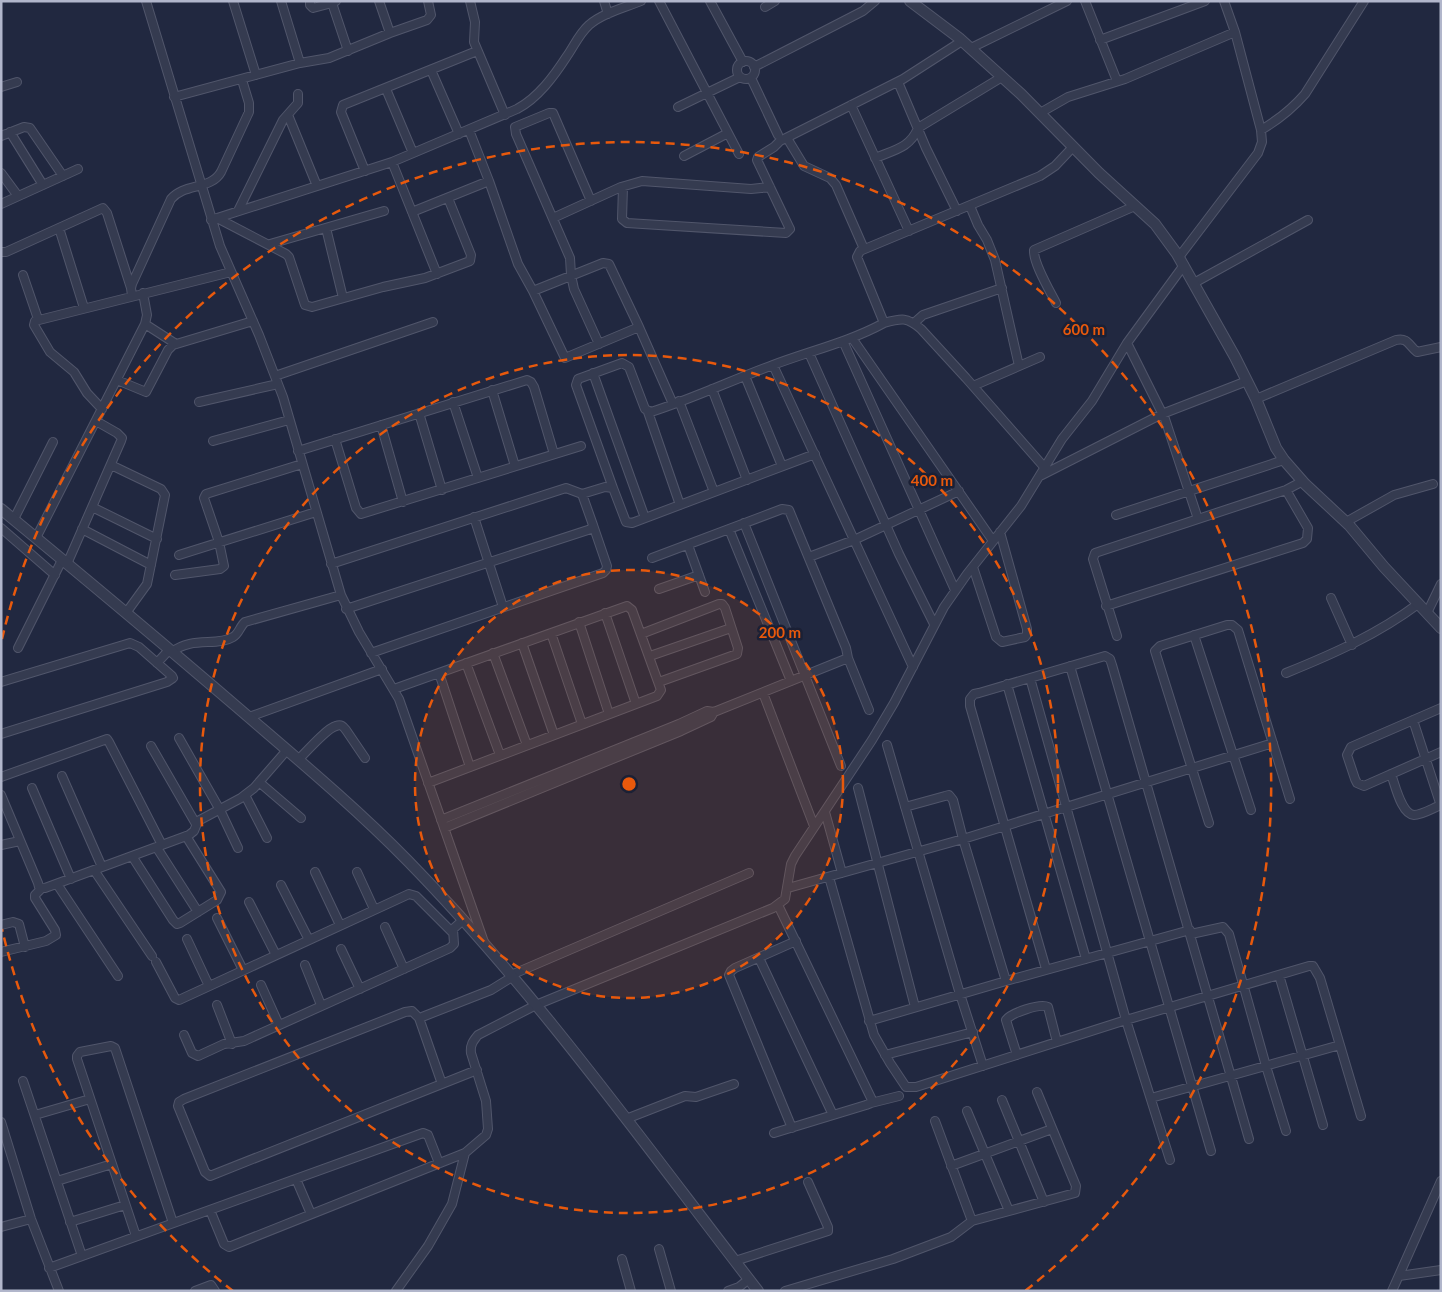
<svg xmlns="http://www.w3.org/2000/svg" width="1442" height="1292" viewBox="0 0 1442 1292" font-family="Lato,sans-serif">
  <rect width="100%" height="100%" fill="#212840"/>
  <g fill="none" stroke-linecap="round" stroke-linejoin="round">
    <defs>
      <path id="minor" d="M146,1L220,246L259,335L283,397L341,595L359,632L399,699L484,942
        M233,1L256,75
        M281,1L300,63
        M310,1V5L313,8L332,3
        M336,1L332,3L348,51
        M379,1L390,33
        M470,1L475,22L474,42L505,115
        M604,1L608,14
        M659,1L739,154
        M710,1L743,62
        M1085,1L1117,81
        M765,7L775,1
        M1100,40L1205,1
        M971,48L1067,1
        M737 70a9 9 0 1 1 18 0a9 9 0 1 1-18 0Z
        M754,67L863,11L875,1
        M431,70L459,134
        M751,78L778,135
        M898,82L926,148L957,211
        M1,87L17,82
        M386,89L413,153
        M174,97L300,63L329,58L390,33L427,20L431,15L428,1
        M851,105L909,231
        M678,107L740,77
        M1040,113L1068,97L1125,79L1235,32
        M288,115L317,186
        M469,130L489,181L518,264L533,291L565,358L639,327
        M1261,130C1278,120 1292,109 1305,94L1364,1
        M10,132L43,185
        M1,136L24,127L30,128L63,176
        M787,138L804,166L830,178L836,185L864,249
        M684,156L728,133
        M875,158C894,150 910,148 918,128L1002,77
        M392,162L437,274
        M365,171L341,112L343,105L477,51
        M1,173L18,196
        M623,187L622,219L627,223L786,233L790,229L789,227L757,160L758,157L774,147L780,141L903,79L962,41
        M591,201L553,113H549L515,127L516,134L570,258L571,275L574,289L599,344
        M1,204L78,169
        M970,206L978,225L987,240L995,260L1019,366
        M238,211L283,120L298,103V94
        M412,212L489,181
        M217,218L286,254L289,257L305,305L312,307L383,287L425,278L470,261L471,255L448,198
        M553,218L621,187L642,181L751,189L770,187
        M211,220L392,162L517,109C538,98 554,76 567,56C574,46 579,34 589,25C603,13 624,8 641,1
        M59,228L84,308
        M326,228L343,298
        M270,244L384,211
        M1,252H6L103,208L107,213L131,288
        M1179,257L1258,153L1262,142L1261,130L1235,32L1224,1
        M23,275L38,319
        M1194,283L1308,220
        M533,291L603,263L609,264L639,327L673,404
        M132,296L131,288L132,284L171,199C184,183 211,190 221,172L249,112V103L242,80
        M1056,303C1050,291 1033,263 1034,250L1135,206
        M884,323C902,318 907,317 921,329L966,378L1045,468
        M914,323L923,315L1002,288
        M145,324L176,344
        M852,338L993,541
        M843,341L955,590
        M1127,343L1165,419L1198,519
        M809,353L899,554L934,624
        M773,365L913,667
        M593,373L645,518
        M275,376L433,322
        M745,376L782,466
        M117,380L146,392L168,350L173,345L253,321
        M973,386L1040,357
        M712,389L747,480
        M492,390L515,466
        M1256,399L1396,340C1408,337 1409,346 1417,352L1441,347
        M679,401L714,492
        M199,402L278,384
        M453,402L478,478
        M102,409L87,393L74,372L50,352L34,325L35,321L231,272
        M648,412L680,505
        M419,413L442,490
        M381,425L403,502
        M335,439L356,508L361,514L581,446
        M213,441L289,420
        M298,451L527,380L531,382L534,387L554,454
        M111,465L161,489L165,495L147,584L126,613
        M1042,475L1162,414L1247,381
        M613,488L576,385L578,379L622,363L629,367L645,409L651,412C692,399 732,380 773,365C810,351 849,342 884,323L857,257L860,251L1040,176L1055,166L1073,147
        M92,507L157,539
        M1116,515L1284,460
        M474,517L503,607
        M14,519L53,442
        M1346,522L1394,495L1433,484
        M744,523L841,766
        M1,528L55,575
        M82,529L151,565
        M729,529L791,681
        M36,538L145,324L147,315L143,293
        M688,545L705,592
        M179,555L316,512
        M809,557L854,540L959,491
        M67,564L121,441L122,438L117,433L96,421
        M331,564L566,488L582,494L605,487L613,488L626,522L632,523L815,454
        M973,567L996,637L1002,642L1025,637L1027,634V629L1000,532
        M175,575L220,569L224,566L219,542L204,498L206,494L302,464
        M659,589L699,575
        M1331,598L1352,645
        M1106,606L1303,543L1307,539L1308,528L1286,490
        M346,609L591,529L593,525L582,494
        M605,613L636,704
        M1427,613L1441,584
        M579,622L609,714
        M551,633L582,724
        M641,634L719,604H722L725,608L738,648L737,654L659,682
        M1194,635L1251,810
        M1117,636L1093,559L1095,553L1286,490L1303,481
        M522,643L554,735
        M18,648L62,560
        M172,652C192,636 217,647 233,637C239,634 240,626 245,622L341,595
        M371,653L603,573L606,570L607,566L593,525
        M493,653L527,745
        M650,656L731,628
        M848,658L869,710
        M157,663L169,650
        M466,663L500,755
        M1070,666L1211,1151
        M439,673L470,767
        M1286,673C1333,654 1378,634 1418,604
        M1030,678L1126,1020L1170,1160
        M1,682L130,643L139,647L172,676L173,678L167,682L1,734
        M1007,684L1086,959
        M394,689L627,606L632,610L661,690L657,696L428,783
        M763,693L814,826
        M1441,708L1351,747L1347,755L1355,779L1357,783L1364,786L1441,752
        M249,717L382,669
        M1413,720L1441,806
        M179,738L220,810L238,848
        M887,745L960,994L983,1066
        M151,746L196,824
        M298,760C306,752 327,728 336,726C341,724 343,726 346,730L365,758
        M1391,774C1395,784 1401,814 1414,815C1422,815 1433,808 1441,805
        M62,776L102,867
        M1,777L107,739L109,742L162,845
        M259,782L301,818
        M32,788L71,879
        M858,788L915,1007
        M1,795L38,883L39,887L45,888L189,835L194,831L198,821L241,798L254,788L287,750
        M245,795L267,838
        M905,807L945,796L949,795L953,800L963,839L1006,981
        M825,812L842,873
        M441,820L679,724L707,711L714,712L848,658L846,648L789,510L782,509L652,558
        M1209,823L1155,651L1160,646L1227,625H1232L1238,630L1290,799
        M444,828L681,731L711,717L714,712
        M1,845L20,841
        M157,848L198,912
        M132,856L173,920L177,924L180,923L217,900L221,892L186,836
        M94,870L152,956
        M315,872L340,925
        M357,872L374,909
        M829,877L874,1035L890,1063L906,1087H916L1126,1020L1309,966H1313L1320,978L1361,1116
        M57,884L118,976
        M281,885L309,940
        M788,888L963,839L1273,743
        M249,902L276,955
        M217,918L243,970
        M1,925L13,922L19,924L25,947
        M385,927L404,969
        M1191,934L1223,927L1229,934L1266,1066L1286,1131
        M187,939L209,986
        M341,949L360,989
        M1,952L46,941L56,935L55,930L35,898V895L42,888
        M759,958L833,1115
        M156,962L175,998L179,1000L409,894L416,896L452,932
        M305,965L321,1005
        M1046,969L970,706V699L974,694L979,693L1105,656L1110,659L1112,665L1249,1139
        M511,975L749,873
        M1279,975L1323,1125
        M261,985L279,1025
        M217,1005L232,1044
        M419,1018L442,1084
        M869,1021L1006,981L1190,930
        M184,1035L192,1053L198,1056L224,1044L244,1041L450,948L454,944L453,929L463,920
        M885,1055L973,1032
        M1017,1055L1006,1020C1011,1013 1040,1003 1048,1007L1057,1042
        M477,1070L210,1176L205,1172L178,1106L179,1102L184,1099L405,1012L412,1011L419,1018L422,1017L491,990L512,977
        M23,1081L82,1256
        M1151,1098L1340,1045
        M1002,1100L1044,1202
        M871,1103L899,1096
        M967,1111L1009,1211
        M35,1115L90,1099
        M626,1119L685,1096L696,1097L734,1084
        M935,1121L972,1221
        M1,1122L31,1219L59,1291
        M792,1128L729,975L731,971L735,968L796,941
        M774,1133L866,1105L871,1103L872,1100L778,905
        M951,1166L1052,1129
        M296,1179L311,1214
        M57,1181L112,1164
        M210,1210L224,1244L229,1247L465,1153
        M70,1222L125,1205
        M1,1227L31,1219
        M136,1236L77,1059V1056L80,1052L111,1046L115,1048L173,1223
        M659,1249L671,1291
        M622,1259L631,1291
        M735,1261L828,1231V1227L808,1182
        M49,1268L423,1133L428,1135L439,1163
        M1399,1276L1441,1270
        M195,1291L211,1285L215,1291
        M396,1291L428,1246L452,1204L465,1153L486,1135L488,1129L486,1101L471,1053C470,1045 473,1041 478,1035L536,1005L773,908L785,899L791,864L795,856L872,740L894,703L944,607L967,574L1021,506L1062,439L1092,401L1127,343L1184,265
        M728,1291L739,1287L749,1279
        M785,1291L893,1259L951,1237L972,1221L1075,1193L1076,1186L1037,1092
        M1392,1291L1441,1181"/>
      <path id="tertiary" d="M910,1L959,38L1021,94L1099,173L1155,224L1177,254L1235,357L1256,399L1276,448L1284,460L1305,484L1349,525L1384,567L1441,628
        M1,509C80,574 159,640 237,707C295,757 354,806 408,861C537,993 645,1145 758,1291"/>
    </defs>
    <!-- minor casing -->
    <use href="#minor" stroke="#51566b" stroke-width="10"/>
    <!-- tertiary casing -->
    <use href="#tertiary" stroke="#51566b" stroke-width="12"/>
    <!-- minor -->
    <use href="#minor" stroke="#353b50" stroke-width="8"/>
    <!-- tertiary -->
    <use href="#tertiary" stroke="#353b50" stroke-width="10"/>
  </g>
  <!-- distance rings -->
  <circle cx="629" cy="784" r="214" fill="#e8590c" fill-opacity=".12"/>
  <g fill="none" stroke="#e8590c" stroke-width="2.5" stroke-dasharray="9 6">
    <circle cx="629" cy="784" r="214"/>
    <circle cx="629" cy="784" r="429"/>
    <path d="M233 1291A643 643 0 0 1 2 929M2 639A643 643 0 1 1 1025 1291"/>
  </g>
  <circle cx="629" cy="784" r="8" fill="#e8590c" stroke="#1b2035" stroke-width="2.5"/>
  <g font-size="15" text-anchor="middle" font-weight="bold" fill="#e8590c" stroke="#1b2035" stroke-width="5" stroke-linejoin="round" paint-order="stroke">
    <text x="1084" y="335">600 m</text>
    <text x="932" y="486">400 m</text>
    <text x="780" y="638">200 m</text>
  </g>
  <!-- border -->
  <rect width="1442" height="1292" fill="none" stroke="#b1b6cb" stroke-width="5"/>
</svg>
